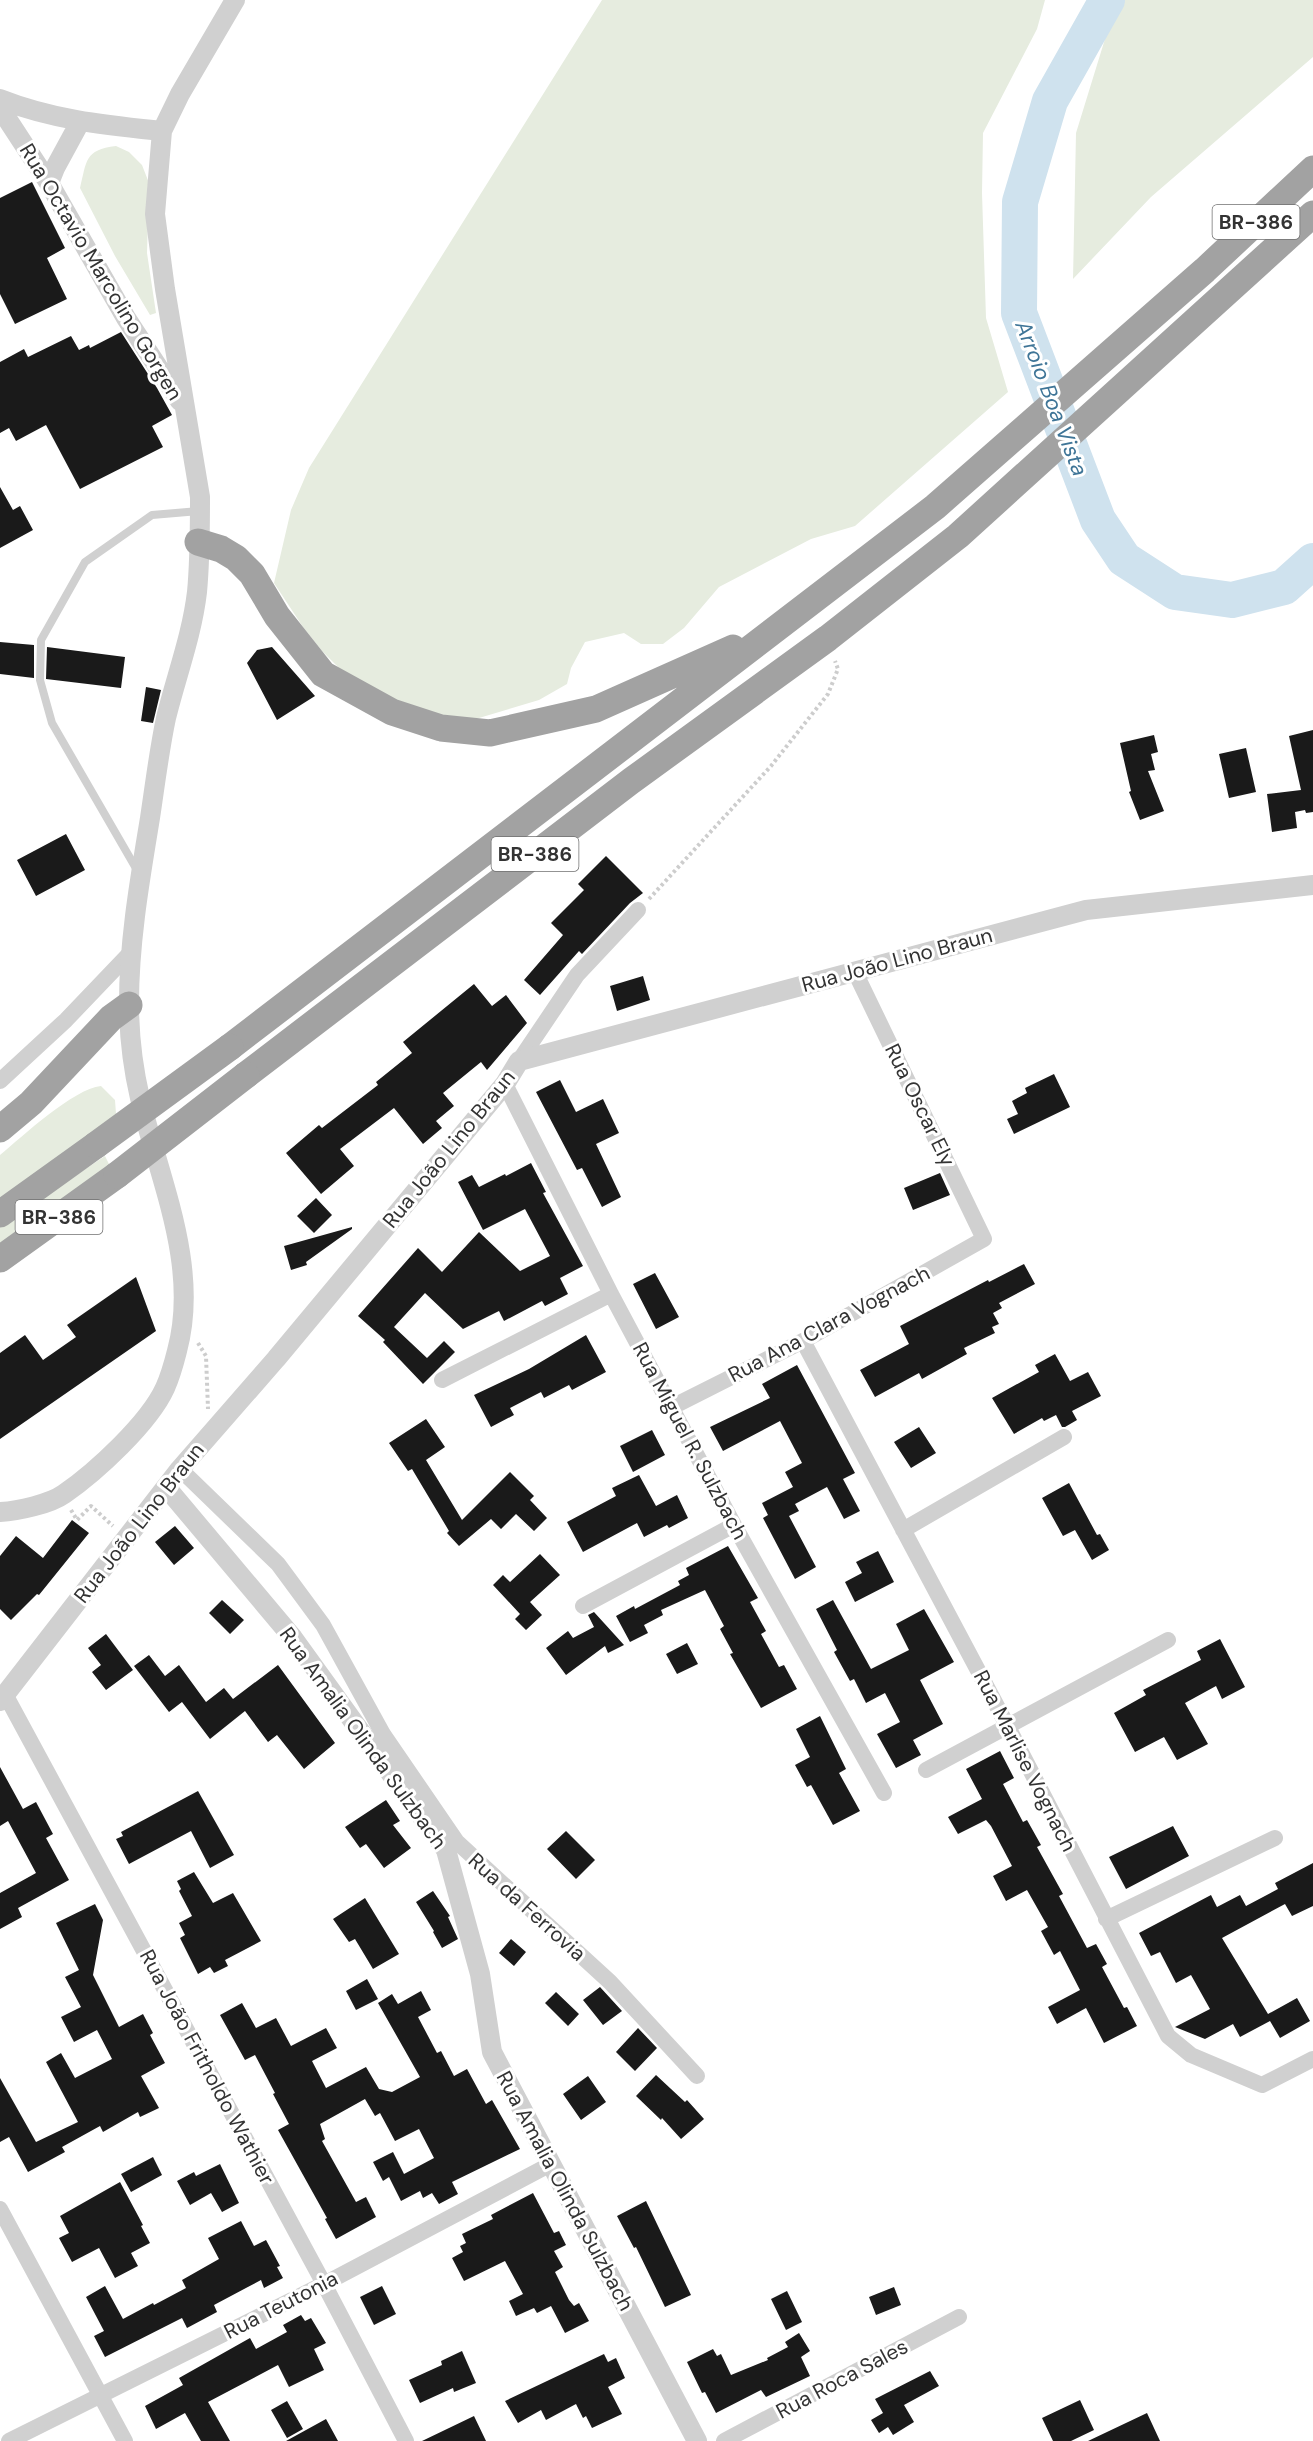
<svg xmlns="http://www.w3.org/2000/svg" width="1313" height="2441" viewBox="0 0 1313 2441" font-family="'DM Sans',sans-serif">
  <rect width="100%" height="100%" fill="#fff"/>
  <!-- green -->
  <path fill="#e6ecdf" d="M602,0H1045L1037,29L983,133L982,193L986,318L1008,392L855,526L811,539L719,587L684,628L663,644H641L624,633L585,642L571,668L567,684L539,700L479,718L442,721L408,707L343,672L322,651L303,627L274,583L291,510L309,468Z
    M1117,0H1313V57L1151,197L1073,279L1076,133Z
    M116,146L129,152L142,165L149,183L147,253L156,313L150,315L115,256L80,188C87,161 84,150 116,146Z
    M101,1086L115,1100L116,1114L0,1205V1155C23,1136 73,1089 101,1086Z
    M105,1156L110,1166L0,1247V1226Z"/>
  <g fill="none" stroke-linecap="round" stroke-linejoin="round">
    <!-- river -->
    <path stroke="#cfe2ee" stroke-width="36" d="M1107,0L1050,101L1020,202L1019,313L1098,520L1124,559L1175,592L1232,600L1284,587L1313,561"/>
  </g>
  <!-- building -->
  <path fill="#1a1a1a" d="M32,182L65,248L47,258L67,299L15,324L0,294V198Z
    M121,332L157,388L172,415L152,426L163,447L80,489L46,425L16,441L9,428L0,433V362L24,349L28,357L71,336L79,350L89,345L90,348Z
    M0,487L13,510L20,506L33,530L0,548Z
    M0,642L34,645V678L0,674Z
    M47,647L125,657L121,688L46,679Z
    M272,647L315,696L277,720L247,663L257,650Z
    M146,687L161,690L153,723L141,721Z
    M1313,730V812L1306,813L1305,810L1295,812L1297,828L1272,832L1267,794L1301,790L1289,736Z
    M1154,735L1158,752L1151,754L1155,770L1148,771L1164,811L1140,820L1129,792L1131,791L1120,743Z
    M1246,748L1256,792L1229,798L1219,754Z
    M66,834L85,870L36,896L17,860Z
    M606,856L643,893L630,903L582,954L579,951L540,995L524,980L563,935L551,923L584,890L578,884Z
    M643,976L650,1000L617,1011L610,986Z
    M474,984L492,1006L506,995L527,1023L487,1070L481,1062L443,1093L454,1106L436,1121L442,1128L423,1144L394,1108L340,1149L354,1166L321,1194L286,1153L319,1125L322,1128L378,1085L376,1082L412,1053L403,1042Z
    M1054,1074L1070,1107L1014,1134L1007,1119L1018,1114L1012,1101L1027,1093L1025,1088Z
    M560,1080L576,1112L603,1099L619,1133L596,1144L621,1197L602,1207L582,1168L577,1170L536,1092Z
    M531,1163L546,1192L543,1193L583,1266L560,1278L568,1294L545,1306L542,1301L504,1321L499,1311L463,1329L425,1293L394,1327L427,1358L444,1341L455,1352L423,1384L383,1342L385,1340L358,1316L418,1248L442,1272L479,1232L520,1271L550,1256L525,1209L483,1230L458,1182L472,1175L479,1187L505,1174L506,1176Z
    M940,1173L950,1195L913,1210L904,1188Z
    M316,1198L332,1215L314,1233L297,1216Z
    M352,1227V1229L306,1262L307,1265L291,1270L284,1246Z
    M1024,1264L1035,1284L999,1303L1002,1308L993,1313L999,1324L992,1327L995,1333L964,1348L967,1354L922,1379L919,1373L875,1397L860,1370L909,1344L900,1326L988,1280L989,1282Z
    M655,1273L679,1317L656,1329L633,1284Z
    M136,1277L156,1331L0,1439V1353L25,1335L43,1360L76,1337L67,1325Z
    M586,1335L606,1372L572,1390L569,1385L544,1398L541,1392L510,1408L514,1415L491,1427L474,1395L529,1369Z
    M1055,1354L1070,1381L1088,1372L1101,1396L1072,1411L1077,1420L1065,1427H1062L1056,1415L1044,1421L1042,1418L1014,1434L992,1398L1039,1372L1035,1365Z
    M797,1365L855,1473L843,1479L860,1511L844,1519L827,1487L795,1504L799,1511L789,1516L816,1567L795,1579L763,1518L768,1515L762,1503L793,1487L785,1472L802,1463L780,1421L723,1451L710,1427L770,1398L762,1384Z
    M426,1419L445,1447L426,1460L462,1520L510,1472L534,1496L530,1500L547,1518L534,1531L516,1514L501,1529L491,1519L459,1546L447,1533L449,1531L412,1469L408,1471L389,1443Z
    M919,1427L936,1453L911,1468L894,1442Z
    M652,1430L665,1455L633,1472L620,1446Z
    M639,1475L656,1506L677,1495L688,1518L669,1528L667,1525L644,1537L637,1523L583,1552L567,1522L616,1496L612,1488Z
    M1069,1483L1097,1535L1100,1534L1109,1550L1092,1560L1075,1530L1063,1536L1042,1498Z
    M72,1520L89,1533L39,1595L37,1594L11,1620L0,1609V1556L16,1536L43,1558Z
    M175,1526L194,1548L174,1565L155,1542Z
    M728,1546L758,1598L750,1602L766,1631L761,1634L779,1667L784,1665L797,1689L761,1708L730,1654L733,1653L720,1629L724,1626L705,1590L661,1610L663,1615L644,1625L648,1633L630,1642L616,1616L634,1606L635,1609L680,1585L678,1581L689,1575L686,1568Z
    M878,1551L894,1582L855,1602L845,1582L862,1573L856,1562Z
    M540,1554L560,1575L530,1602L542,1615L526,1630L515,1619L520,1614L493,1585L503,1575L510,1582Z
    M222,1600L244,1620L230,1634L209,1613Z
    M833,1600L871,1669L909,1650L896,1624L924,1609L954,1662L920,1680L943,1724L913,1740L921,1755L896,1768L877,1734L900,1722L885,1693L866,1703L854,1679L850,1681L834,1652L837,1650L816,1609Z
    M594,1612L624,1645L608,1653L605,1646L566,1675L546,1648L568,1631L573,1638L594,1627L588,1615Z
    M106,1634L133,1670L106,1690L92,1672L101,1665L88,1648Z
    M1220,1639L1245,1687L1222,1699L1216,1686L1185,1703L1208,1744L1177,1760L1164,1737L1135,1752L1114,1713L1146,1695L1143,1690L1201,1660L1197,1651Z
    M687,1643L698,1664L677,1674L666,1654Z
    M149,1655L165,1676L179,1665L206,1702L224,1688L233,1699L278,1665L335,1743L304,1769L277,1735L268,1742L245,1711L210,1739L182,1702L169,1712L134,1666Z
    M820,1716L846,1769L839,1773L860,1811L833,1825L811,1785L807,1787L795,1765L810,1757L796,1729Z
    M1000,1751L1014,1778L1003,1784L1023,1822L1027,1820L1041,1845L1037,1847L1063,1894L1059,1896L1087,1948L1096,1944L1107,1964L1102,1967L1124,2008L1127,2007L1137,2026L1104,2043L1086,2008L1057,2024L1048,2007L1080,1990L1060,1951L1054,1955L1041,1931L1048,1927L1027,1890L1006,1901L993,1876L1012,1866L991,1826L986,1820L958,1834L948,1817L982,1799L966,1769Z
    M0,1767L23,1809L36,1802L53,1834L46,1838L69,1880L18,1908L22,1917L0,1929V1893L36,1873L8,1821L0,1826Z
    M198,1791L234,1855L210,1868L191,1831L129,1864L116,1839L123,1836L121,1832Z
    M386,1800L400,1821L393,1825L411,1848L384,1868L366,1844L360,1848L345,1827Z
    M1173,1826L1189,1856L1126,1889L1109,1857Z
    M566,1831L595,1860L576,1879L547,1849Z
    M1313,1863V1906L1292,1916L1285,1904L1222,1938L1268,2014L1297,1998L1310,2021L1280,2038L1270,2021L1240,2037L1233,2024L1205,2039L1175,2027L1210,2009L1191,1975L1176,1983L1160,1952L1151,1956L1139,1933L1211,1895L1217,1907L1240,1895L1246,1906L1278,1889L1275,1883Z
    M194,1872L213,1903L233,1893L261,1941L225,1960L228,1966L214,1973L210,1967L198,1974L180,1938L185,1935L179,1923L192,1916L179,1891L181,1889L177,1881Z
    M433,1891L450,1916L448,1917L458,1939L442,1948L433,1932L434,1931L416,1902Z
    M365,1898L399,1954L373,1969L355,1939L349,1942L333,1919Z
    M95,1904L103,1920L93,1975L119,2027L143,2014L153,2033L150,2035L165,2063L141,2076L159,2108L140,2117L138,2112L103,2132L100,2126L62,2147L65,2152L28,2172L9,2137L0,2142V2078L36,2142L78,2122L46,2062L61,2053L75,2078L112,2059L97,2030L74,2042L61,2017L81,2007L65,1977L79,1970L56,1923Z
    M511,1939L526,1952L514,1966L499,1953Z
    M367,1979L378,1999L356,2010L346,1991Z
    M600,1987L622,2011L603,2025L583,2000Z
    M421,1991L431,2010L418,2017L437,2053L441,2051L454,2076L467,2069L486,2104L492,2100L520,2149L452,2182L458,2194L439,2204L432,2193L423,2198L420,2191L401,2201L389,2177L383,2181L373,2162L393,2152L404,2174L434,2158L419,2129L395,2141L380,2113L375,2116L365,2099L320,2124L325,2139L322,2141L356,2202L366,2197L376,2217L336,2239L325,2219L327,2218L278,2130L289,2124L273,2094L275,2093L255,2055L245,2060L220,2015L242,2003L256,2028L276,2018L291,2046L326,2028L337,2048L312,2061L326,2088L366,2067L379,2089L392,2092L420,2077L378,2003L392,1994L398,2004Z
    M556,1992L579,2014L568,2026L545,2003Z
    M638,2028L657,2048L635,2071L616,2052Z
    M656,2075L685,2102L687,2100L704,2119L681,2139L662,2118L661,2120L636,2096Z
    M588,2076L606,2102L581,2120L563,2094Z
    M153,2157L162,2175L131,2192L121,2174Z
    M220,2164L239,2203L222,2212L211,2193L190,2205L177,2181L194,2172L196,2176Z
    M120,2182L143,2225L141,2226L150,2243L131,2253L138,2266L115,2278L99,2248L72,2262L59,2238L69,2233L60,2216Z
    M533,2193L554,2233L559,2231L566,2245L554,2251L563,2267L555,2272L569,2300L574,2306L579,2303L589,2321L565,2333L551,2306L537,2313L534,2308L516,2316L509,2301L523,2294L505,2261L464,2281L452,2258L463,2252L460,2246L466,2243L462,2234L493,2219L491,2215Z
    M646,2201L691,2295L665,2307L636,2247L634,2248L617,2216Z
    M241,2221L254,2246L266,2240L280,2266L277,2267L283,2278L264,2288L261,2280L214,2305L217,2312L187,2328L182,2318L105,2357L94,2336L104,2331L86,2297L105,2286L123,2319L153,2303L154,2305L186,2288L182,2280L219,2259L208,2238Z
    M382,2286L396,2314L374,2325L360,2297Z
    M894,2287L901,2305L876,2315L869,2297Z
    M787,2291L802,2322L786,2330L771,2299Z
    M301,2315L305,2321L311,2318L326,2343L314,2349L324,2370L289,2387L278,2365L208,2402L230,2441H201L185,2413L156,2429L145,2406L183,2385L179,2378L250,2338L256,2349L287,2332L283,2325Z
    M799,2333L810,2351L801,2357L810,2376L766,2397L761,2390L716,2413L705,2392L702,2393L687,2362L713,2349L717,2356L721,2354L731,2375L768,2360L767,2358L788,2347L785,2342Z
    M462,2351L476,2383L454,2392L453,2388L420,2403L409,2380L442,2365L441,2361Z
    M604,2354L608,2362L616,2358L625,2378L608,2387L622,2414L592,2428L586,2416L583,2418L576,2404L546,2420L541,2410L518,2423L505,2401Z
    M930,2371L939,2386L904,2405L914,2422L893,2435L888,2427L879,2433L871,2420L883,2413L875,2399Z
    M1080,2400L1094,2430L1071,2441H1053L1042,2418Z
    M287,2401L303,2429L287,2438L271,2410Z
    M1147,2413L1160,2441H1088Z
    M474,2416L486,2441H422Z
    M326,2419L338,2441H286Z"/>
  <g fill="none" stroke-linecap="round" stroke-linejoin="round">
    <!-- path -->
    <path stroke="#cdcdcd" stroke-width="4" stroke-dasharray="3 3" stroke-linecap="butt" d="M649,899L771,766L828,694L838,669L835,661
      M198,1343L206,1356L208,1409
      M71,1510L77,1520L91,1506L113,1526"/>
    <!-- service -->
    <path stroke="#d0d0d0" stroke-width="8" d="M137,870L52,723L40,680L41,640L85,562L152,515L199,511"/>
    <!-- minor -->
    <path stroke="#d0d0d0" stroke-width="16" d="M519,1061L577,975L638,910
      M0,1081L66,1020L131,952
      M505,1084L611,1294L734,1525L884,1793
      M803,1341L1007,1725L1168,2036L1191,2055L1262,2085L1313,2059
      M442,1380L611,1294
      M672,1407L803,1341L984,1239L855,972
      M180,1469L278,1564L323,1625L383,1734L457,1842L610,1982L697,2076
      M903,1530L1064,1437
      M583,1606L734,1525
      M5,1694L324,2284L406,2441
      M926,1770L1168,1640
      M1106,1919L1275,1838
      M0,2209L125,2441
      M9,2441L324,2284L551,2164
      M724,2441L959,2317"/>
    <!-- tertiary -->
    <path stroke="#d0d0d0" stroke-width="20" d="M0,99C53,120 106,125 162,131
      M0,108L49,183L126,318L180,401
      M49,183L55,168L80,122
      M166,1487L293,1638L446,1850L480,1974L492,2052L697,2441
      M0,1512C18,1511 50,1504 64,1494C96,1472 149,1423 165,1388C170,1377 174,1363 177,1351C200,1266 159,1179 140,1098C133,1068 129,1034 129,1003C129,941 140,879 150,818C155,785 159,751 166,718C176,677 192,635 197,592C200,561 200,528 200,497L165,289L155,214L162,131L180,94L235,0
      M0,1701L180,1469L276,1359L505,1084L519,1061L1086,910L1313,885"/>
    <!-- trunk -->
    <path stroke="#a2a2a2" stroke-width="27" d="M198,542L221,549L236,558L252,574L277,616L323,674L392,712L441,728L490,733L596,709L733,648
      M230,1047L935,507L1205,270L1313,169
      M246,1075L631,781L828,638L958,536L1313,214
      M0,1129L31,1103L111,1018L129,1005
      M0,1214L96,1145
      M0,1259L117,1175"/>
    <!-- trunk-bridge -->
    <path stroke="#a2a2a2" stroke-width="27" d="M96,1145L230,1047
      M117,1175L246,1075"/>
  </g>
  <g text-anchor="middle" stroke-width="6" stroke-linejoin="round" paint-order="stroke">
    <!-- shield labels -->
    <g fill="#fff" stroke="#707070" stroke-width="1.5">
      <rect x="1212.5" y="205" width="87" height="34" rx="4.5"/>
      <rect x="491.5" y="837" width="87" height="34" rx="4.5"/>
      <rect x="15.5" y="1200" width="87" height="34" rx="4.5"/>
    </g>
    <g font-size="20" font-weight="bold" fill="#333">
      <text x="1256" y="229">BR-386</text>
      <text x="535" y="861">BR-386</text>
      <text x="59" y="1224">BR-386</text>
    </g>
    <!-- street labels -->
    <g font-size="21" fill="#333" stroke="#fff">
      <text transform="translate(101 272) rotate(59)" y="7">Rua Octavio Marcolino Gorgen</text>
      <text transform="translate(897 960) rotate(-15)" y="7">Rua João Lino Braun</text>
      <text transform="translate(920 1105) rotate(64)" y="7">Rua Oscar Ely</text>
      <text transform="translate(449 1149) rotate(-51)" y="7">Rua João Lino Braun</text>
      <text transform="translate(829 1324) rotate(-28)" y="7">Rua Ana Clara Vognach</text>
      <text transform="translate(690 1441) rotate(62)" y="7">Rua Miguel R. Sulzbach</text>
      <text transform="translate(139 1523) rotate(-52)" y="7">Rua João Lino Braun</text>
      <text transform="translate(363 1738) rotate(54)" y="7">Rua Amalia Olinda Sulzbach</text>
      <text transform="translate(1025 1761) rotate(63)" y="7">Rua Marlise Vognach</text>
      <text transform="translate(527 1907) rotate(42)" y="7">Rua da Ferrovia</text>
      <text transform="translate(207 2067) rotate(62)" y="7">Rua João Fritholdo Wathier</text>
      <text transform="translate(565 2191) rotate(62)" y="7">Rua Amalia Olinda Sulzbach</text>
      <text transform="translate(281 2305) rotate(-27)" y="7">Rua Teutonia</text>
      <text transform="translate(842 2379) rotate(-28)" y="7">Rua Roca Sales</text>
    </g>
    <!-- water labels -->
    <g font-size="22" font-style="italic" fill="#3f7597" stroke="#fff">
      <text transform="translate(1052 398) rotate(69)" y="8">Arroio Boa Vista</text>
    </g>
  </g>
</svg>
